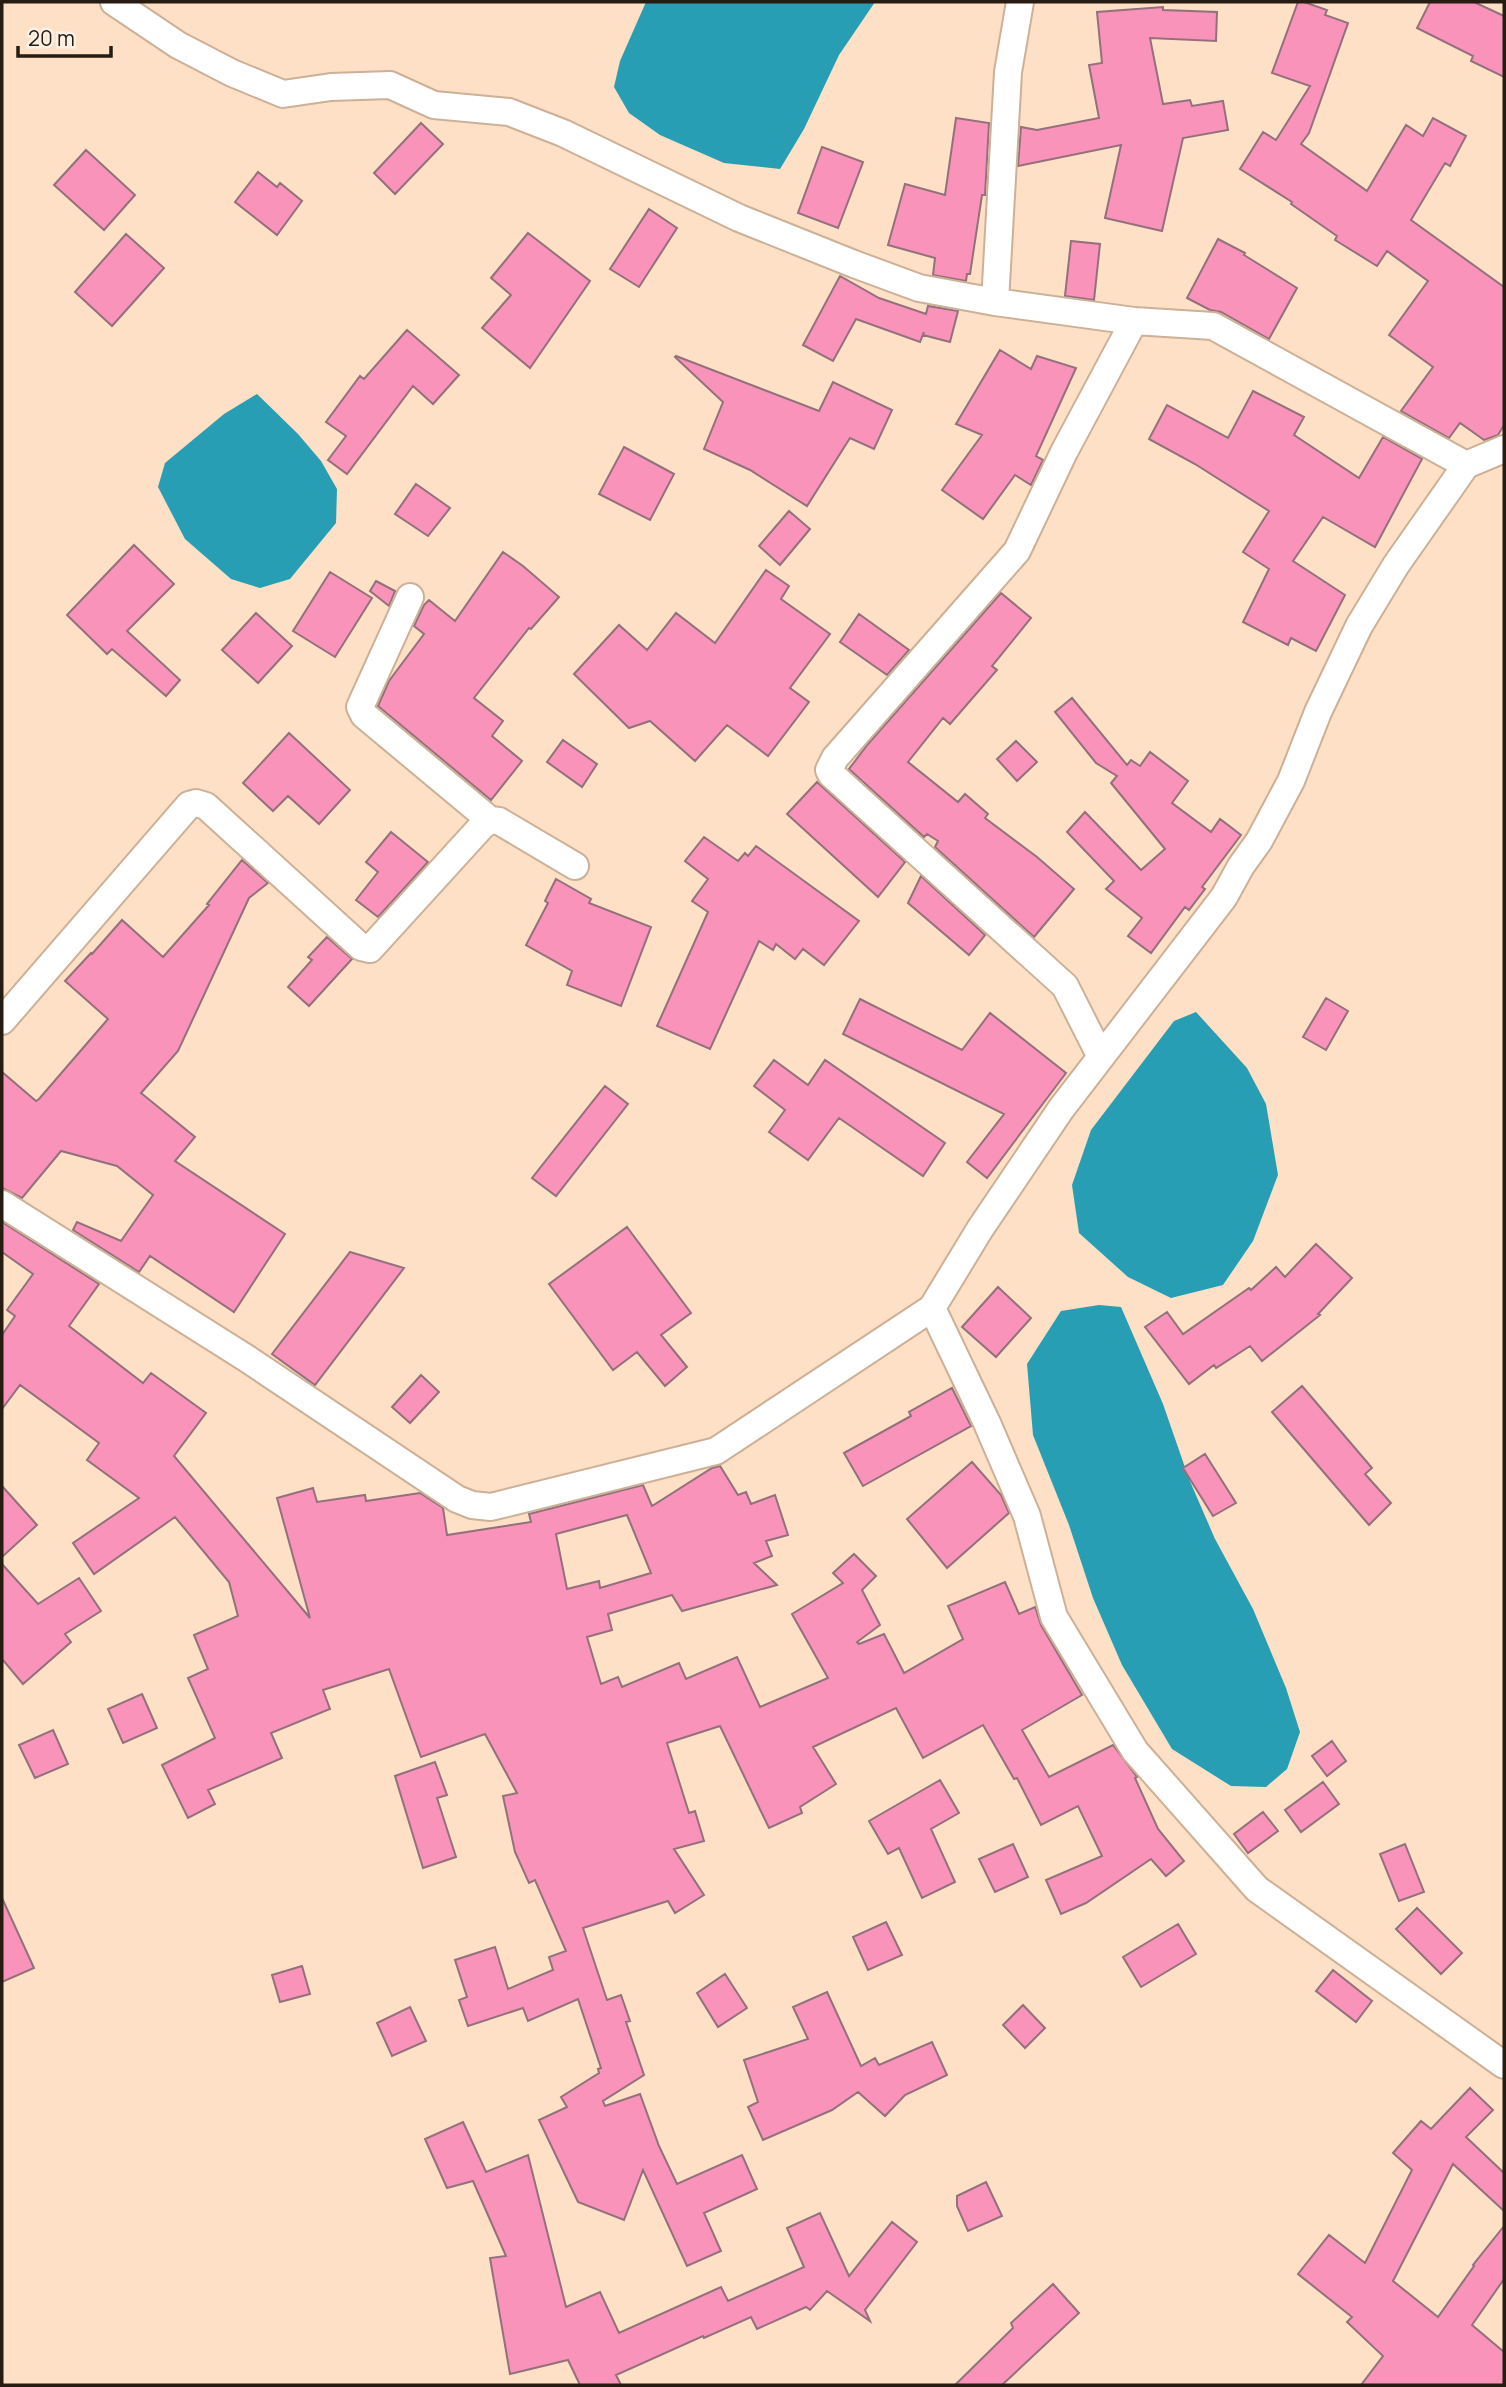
<svg xmlns="http://www.w3.org/2000/svg" width="1506" height="2387" viewBox="0 0 1506 2387" font-family="Manrope,sans-serif">
  <rect width="100%" height="100%" fill="#fde0c6"/>
  <!-- water -->
  <path fill="#279eb3" d="M646,2H875L839,55L804,129L780,169L724,163L660,135L629,113L614,87L620,61Z
    M257,394L298,434L321,461L337,489L336,523L290,579L260,588L231,579L185,539L158,487L165,463L224,414Z
    M1196,1012L1247,1068L1266,1104L1278,1175L1253,1241L1223,1285L1171,1298L1128,1277L1079,1233L1072,1185L1091,1130L1174,1021Z
    M1099,1305L1121,1307L1163,1404L1189,1479L1215,1539L1253,1609L1286,1688L1300,1732L1287,1769L1266,1787L1231,1786L1172,1749L1122,1665L1093,1598L1069,1525L1033,1435L1027,1364L1061,1311Z"/>
  <!-- building -->
  <path fill="#f993ba" stroke="#93707c" stroke-width="2" fill-rule="evenodd" d="M1298,2H1304L1327,10L1325,15L1348,23L1309,133L1301,144L1367,191L1406,125L1423,136L1433,118L1466,136L1450,166L1445,163L1411,220L1504,287V425L1498,435L1484,440L1460,423L1449,438L1401,411L1433,367L1389,335L1428,281L1387,251L1377,266L1335,240L1337,236L1291,204L1292,202L1240,169L1263,132L1276,140L1310,86L1272,73Z
    M1430,2H1474L1504,16V77L1471,61L1473,56L1417,28Z
    M1163,7V10L1217,12L1216,41L1150,38L1163,104L1190,100L1192,106L1223,101L1228,130L1183,138L1162,231L1105,218L1121,145L1018,166L1021,127L1037,130L1099,118L1089,65L1102,63L1097,12Z
    M956,118L989,123L985,195H982L970,274H967L966,281L933,275L935,258L888,245L905,184L945,195Z
    M421,123L443,144L395,194L374,173Z
    M822,147L863,162L838,228L798,213Z
    M86,150L135,195L104,230L54,185Z
    M258,172L277,187L280,183L302,201L277,235L235,202Z
    M649,209L677,228L639,287L610,269Z
    M528,233L590,281L530,368L482,328L511,295L491,278Z
    M126,234L164,268L112,326L75,292Z
    M1218,239L1245,253L1244,255L1297,288L1269,339L1221,312L1210,310L1187,298Z
    M1071,241L1100,244L1094,300L1065,296Z
    M840,276L879,298L926,314L928,306L958,311L950,342L923,335L924,332L920,342L856,319L833,361L803,345Z
    M407,330L459,375L433,404L413,386L347,474L328,460L346,436L326,422L360,376L364,379Z
    M1000,350L1031,369L1037,356L1076,368L1036,456L1043,460L1031,485L1015,475L983,519L942,490L982,435L956,424Z
    M676,356L819,411L833,382L892,410L874,449L850,438L807,506L750,470L704,449L723,402L675,357Z
    M1253,391L1304,417L1294,435L1359,478L1383,437L1422,459L1375,547L1323,517L1293,561L1345,595L1316,651L1291,638L1288,645L1243,622L1269,569L1243,552L1269,511L1195,464L1149,439L1167,405L1228,438Z
    M624,447L674,474L650,520L599,494Z
    M416,484L450,508L428,536L395,514Z
    M789,511L810,529L780,565L759,546Z
    M134,545L174,584L127,631L180,680L166,696L112,649L107,654L67,615Z
    M503,552L523,566L559,597L531,629L529,628L474,698L503,721L492,736L522,761L491,800L378,706L389,681L424,634L414,626L424,605L429,600L455,621Z
    M766,570L789,586L781,599L830,634L790,688L809,702L768,756L727,725L695,761L650,721L629,728L574,674L619,625L647,650L676,613L715,643Z
    M330,572L372,598L335,657L293,631Z
    M376,581L395,591L389,606L370,591Z
    M1001,593L1031,618L992,666L997,670L950,724L943,718L908,762L958,802L965,794L988,814L985,818L1037,857L1074,889L1034,937L935,847L938,841L927,834L924,837L849,769L868,744Z
    M256,613L292,646L258,683L222,650Z
    M859,614L909,650L887,675L840,642Z
    M1072,698L1127,765L1131,760L1140,766L1150,752L1188,781L1172,803L1211,832L1220,819L1241,835L1202,887L1205,889L1189,910L1185,907L1151,953L1128,936L1142,918L1106,889L1114,881L1067,832L1085,812L1141,870L1165,849L1111,783L1117,776L1096,763L1055,712Z
    M289,733L350,790L319,824L288,796L273,811L243,783Z
    M563,740L597,764L582,787L547,762Z
    M1016,741L1037,762L1017,781L997,759Z
    M817,782L905,862L878,897L787,814Z
    M391,832L428,862L378,917L356,900L378,872L366,862Z
    M704,837L738,861L745,853L748,856L756,846L859,921L824,965L803,949L795,959L776,944L773,950L759,941L710,1049L657,1026L708,912L692,901L708,879L685,861Z
    M242,860L268,883L249,898L178,1051L141,1093L195,1137L175,1161L285,1234L234,1312L150,1256L139,1272L73,1230L77,1222L121,1241L153,1195L117,1166L61,1151L22,1198L2,1188V1072L36,1101L39,1099L108,1019L65,981L91,953L92,954L122,920L163,957L209,905L207,904Z
    M921,876L985,935L969,955L908,903Z
    M556,879L591,899L589,903L651,927L621,1006L567,985L572,971L526,945L548,903L545,901Z
    M327,937L352,959L309,1006L288,987L312,960L308,957Z
    M1326,998L1348,1011L1326,1050L1303,1037Z
    M860,999L962,1050L990,1013L1066,1073L987,1178L967,1162L1004,1114L843,1034Z
    M774,1060L808,1085L825,1060L945,1143L923,1176L839,1118L808,1160L769,1132L785,1110L754,1086Z
    M605,1086L628,1104L556,1196L532,1178Z
    M2,1222L99,1284L69,1326L143,1383L151,1373L206,1413L174,1456L310,1618L277,1498L313,1488L317,1502L365,1495L366,1501L420,1493L443,1508L447,1535L531,1522L529,1514L643,1485L652,1506L712,1468L720,1466L738,1495L746,1492L751,1504L775,1495L788,1535L766,1541L772,1556L754,1563L777,1585L682,1611L672,1595L608,1614L612,1630L587,1637L601,1684L618,1677L622,1687L679,1663L686,1679L737,1657L760,1707L828,1678L792,1614L843,1583L833,1573L854,1554L876,1576L862,1590L880,1625L857,1642L859,1644L884,1634L904,1673L963,1639L948,1606L1005,1582L1019,1614L1035,1607L1041,1625L1082,1695L1022,1730L1049,1777L1113,1745L1137,1777L1135,1778L1158,1829L1184,1861L1166,1876L1151,1859L1086,1903L1061,1914L1046,1880L1102,1856L1078,1806L1041,1825L1017,1778L1014,1779L983,1725L923,1758L896,1708L813,1747L836,1784L800,1807L802,1813L769,1828L720,1726L667,1743L689,1813L695,1811L704,1841L674,1849L704,1895L675,1913L668,1901L583,1928L607,2000L621,1995L630,2021L626,2022L644,2075L603,2101L605,2106L640,2094L659,2146L677,2184L742,2155L757,2189L704,2213L721,2251L687,2266L643,2170L624,2220L578,2202L539,2120L567,2107L561,2097L599,2073L598,2069L601,2068L578,1999L528,2021L523,2008L468,2026L459,2000L467,1997L455,1960L495,1947L508,1989L553,1970L549,1957L566,1951L535,1880L529,1883L515,1852L503,1796L517,1793L485,1734L421,1757L389,1669L323,1690L330,1709L271,1733L282,1758L208,1790L215,1804L188,1818L162,1765L215,1738L188,1678L208,1669L194,1635L238,1616L229,1582L175,1517L94,1574L73,1543L139,1498L87,1460L99,1443L20,1385L2,1409V1335L15,1316L7,1310L33,1274L2,1252ZM627,1515L651,1573L600,1588L599,1581L567,1589L556,1534Z
    M627,1227L691,1313L661,1335L687,1367L665,1386L637,1352L613,1370L549,1284Z
    M1316,1244L1352,1278L1318,1314L1320,1315L1262,1361L1250,1346L1216,1368L1214,1365L1189,1384L1145,1327L1167,1312L1183,1334L1249,1288L1251,1290L1276,1267L1285,1277Z
    M350,1252L404,1268L315,1385L272,1354Z
    M998,1287L1031,1318L996,1357L962,1327Z
    M421,1375L439,1392L410,1423L392,1407Z
    M1302,1386L1372,1468L1365,1474L1391,1503L1369,1525L1272,1412Z
    M952,1388L971,1426L863,1486L844,1453L911,1416L909,1412Z
    M1205,1454L1236,1503L1213,1516L1183,1468Z
    M972,1462L1001,1495L1009,1513L947,1568L907,1519Z
    M2,1486L37,1525L2,1557Z
    M2,1564L38,1604L79,1578L101,1611L65,1634L71,1642L23,1684L2,1659Z
    M142,1694L157,1728L123,1743L108,1709Z
    M53,1730L68,1764L35,1778L19,1745Z
    M1332,1741L1346,1761L1327,1776L1312,1756Z
    M435,1762L447,1795L437,1798L456,1857L423,1868L395,1776Z
    M940,1780L959,1813L931,1829L955,1882L922,1898L899,1848L888,1854L869,1821Z
    M1323,1782L1339,1804L1301,1832L1285,1810Z
    M1263,1812L1278,1831L1248,1853L1234,1834Z
    M1013,1844L1028,1877L995,1892L979,1859Z
    M1405,1844L1424,1892L1399,1901L1380,1854Z
    M2,1898L34,1968L2,1982Z
    M1417,1908L1462,1953L1441,1974L1396,1929Z
    M886,1922L902,1955L868,1970L853,1937Z
    M1178,1924L1196,1954L1141,1987L1123,1957Z
    M302,1966L310,1994L280,2002L272,1975Z
    M1333,1970L1372,2001L1356,2022L1316,1991Z
    M725,1974L747,2008L718,2027L697,1993Z
    M827,1992L861,2066L875,2058L879,2065L932,2042L947,2075L905,2095L885,2116L858,2092L832,2110L763,2140L748,2107L758,2102L744,2060L808,2039L793,2007Z
    M1023,2005L1045,2028L1025,2048L1003,2025Z
    M410,2007L426,2041L392,2056L377,2023Z
    M1470,2088L1493,2110L1466,2137L1504,2173V2211L1453,2164L1393,2281L1438,2317L1474,2266L1473,2265L1504,2226V2279L1472,2325L1504,2352V2385H1361L1383,2356L1347,2322L1352,2317L1298,2274L1329,2235L1365,2263L1412,2170L1393,2153L1421,2121L1431,2129Z
    M463,2122L486,2172L528,2155L566,2307L600,2292L619,2333L721,2287L728,2301L804,2267L787,2228L820,2213L849,2276L892,2222L917,2242L865,2310L870,2321L827,2291L810,2310L806,2307L757,2329L751,2317L704,2338L703,2336L616,2375L621,2385H580L568,2360L510,2374L490,2258L506,2256L473,2181L447,2188L425,2139Z
    M986,2182L1002,2216L968,2231L957,2206V2196Z
    M1053,2284L1079,2313L1002,2385H955L1013,2328L1011,2323Z"/>
  <g fill="none" stroke-linecap="round" stroke-linejoin="round">
    <defs>
      <path id="minor" d="M114,2L178,45L232,73L283,94L331,87L390,85L434,105L509,112L563,133L739,218L854,264L919,288L995,302
        M1020,2L1008,72L995,302L1134,321L1213,326L1466,465
        M1504,449L1466,465L1396,565L1359,626L1318,712L1291,781L1259,841L1241,866L1224,897L1061,1109L980,1229L932,1308L987,1423L1027,1516L1054,1617L1135,1751L1257,1889L1504,2065
        M410,597L360,707L364,715L490,820
        M2,1021L189,805L196,803L206,806L361,947L370,949L482,826L490,820L499,821L575,866
        M1101,1057L1065,986L831,774L829,770L835,758L1017,551L1064,452L1134,321
        M2,1204L246,1358L457,1499L472,1505L491,1507L716,1451L932,1308"/>
    </defs>
    <!-- minor casing -->
    <use href="#minor" stroke="#ccb097" stroke-width="30"/>
    <!-- minor -->
    <use href="#minor" stroke="#fff" stroke-width="26"/>
  </g>
  <!-- border -->
  <rect width="1506" height="2387" fill="none" stroke="#261c12" stroke-width="7"/>
  <!-- scale -->
  <path d="M18 46v10h93v-10" fill="none" stroke="#261c12" stroke-width="3.5"/>
  <text x="28" y="46" font-size="21" fill="#261c12" stroke="#fdf1e6" stroke-width="5" paint-order="stroke">20 m</text>
</svg>
